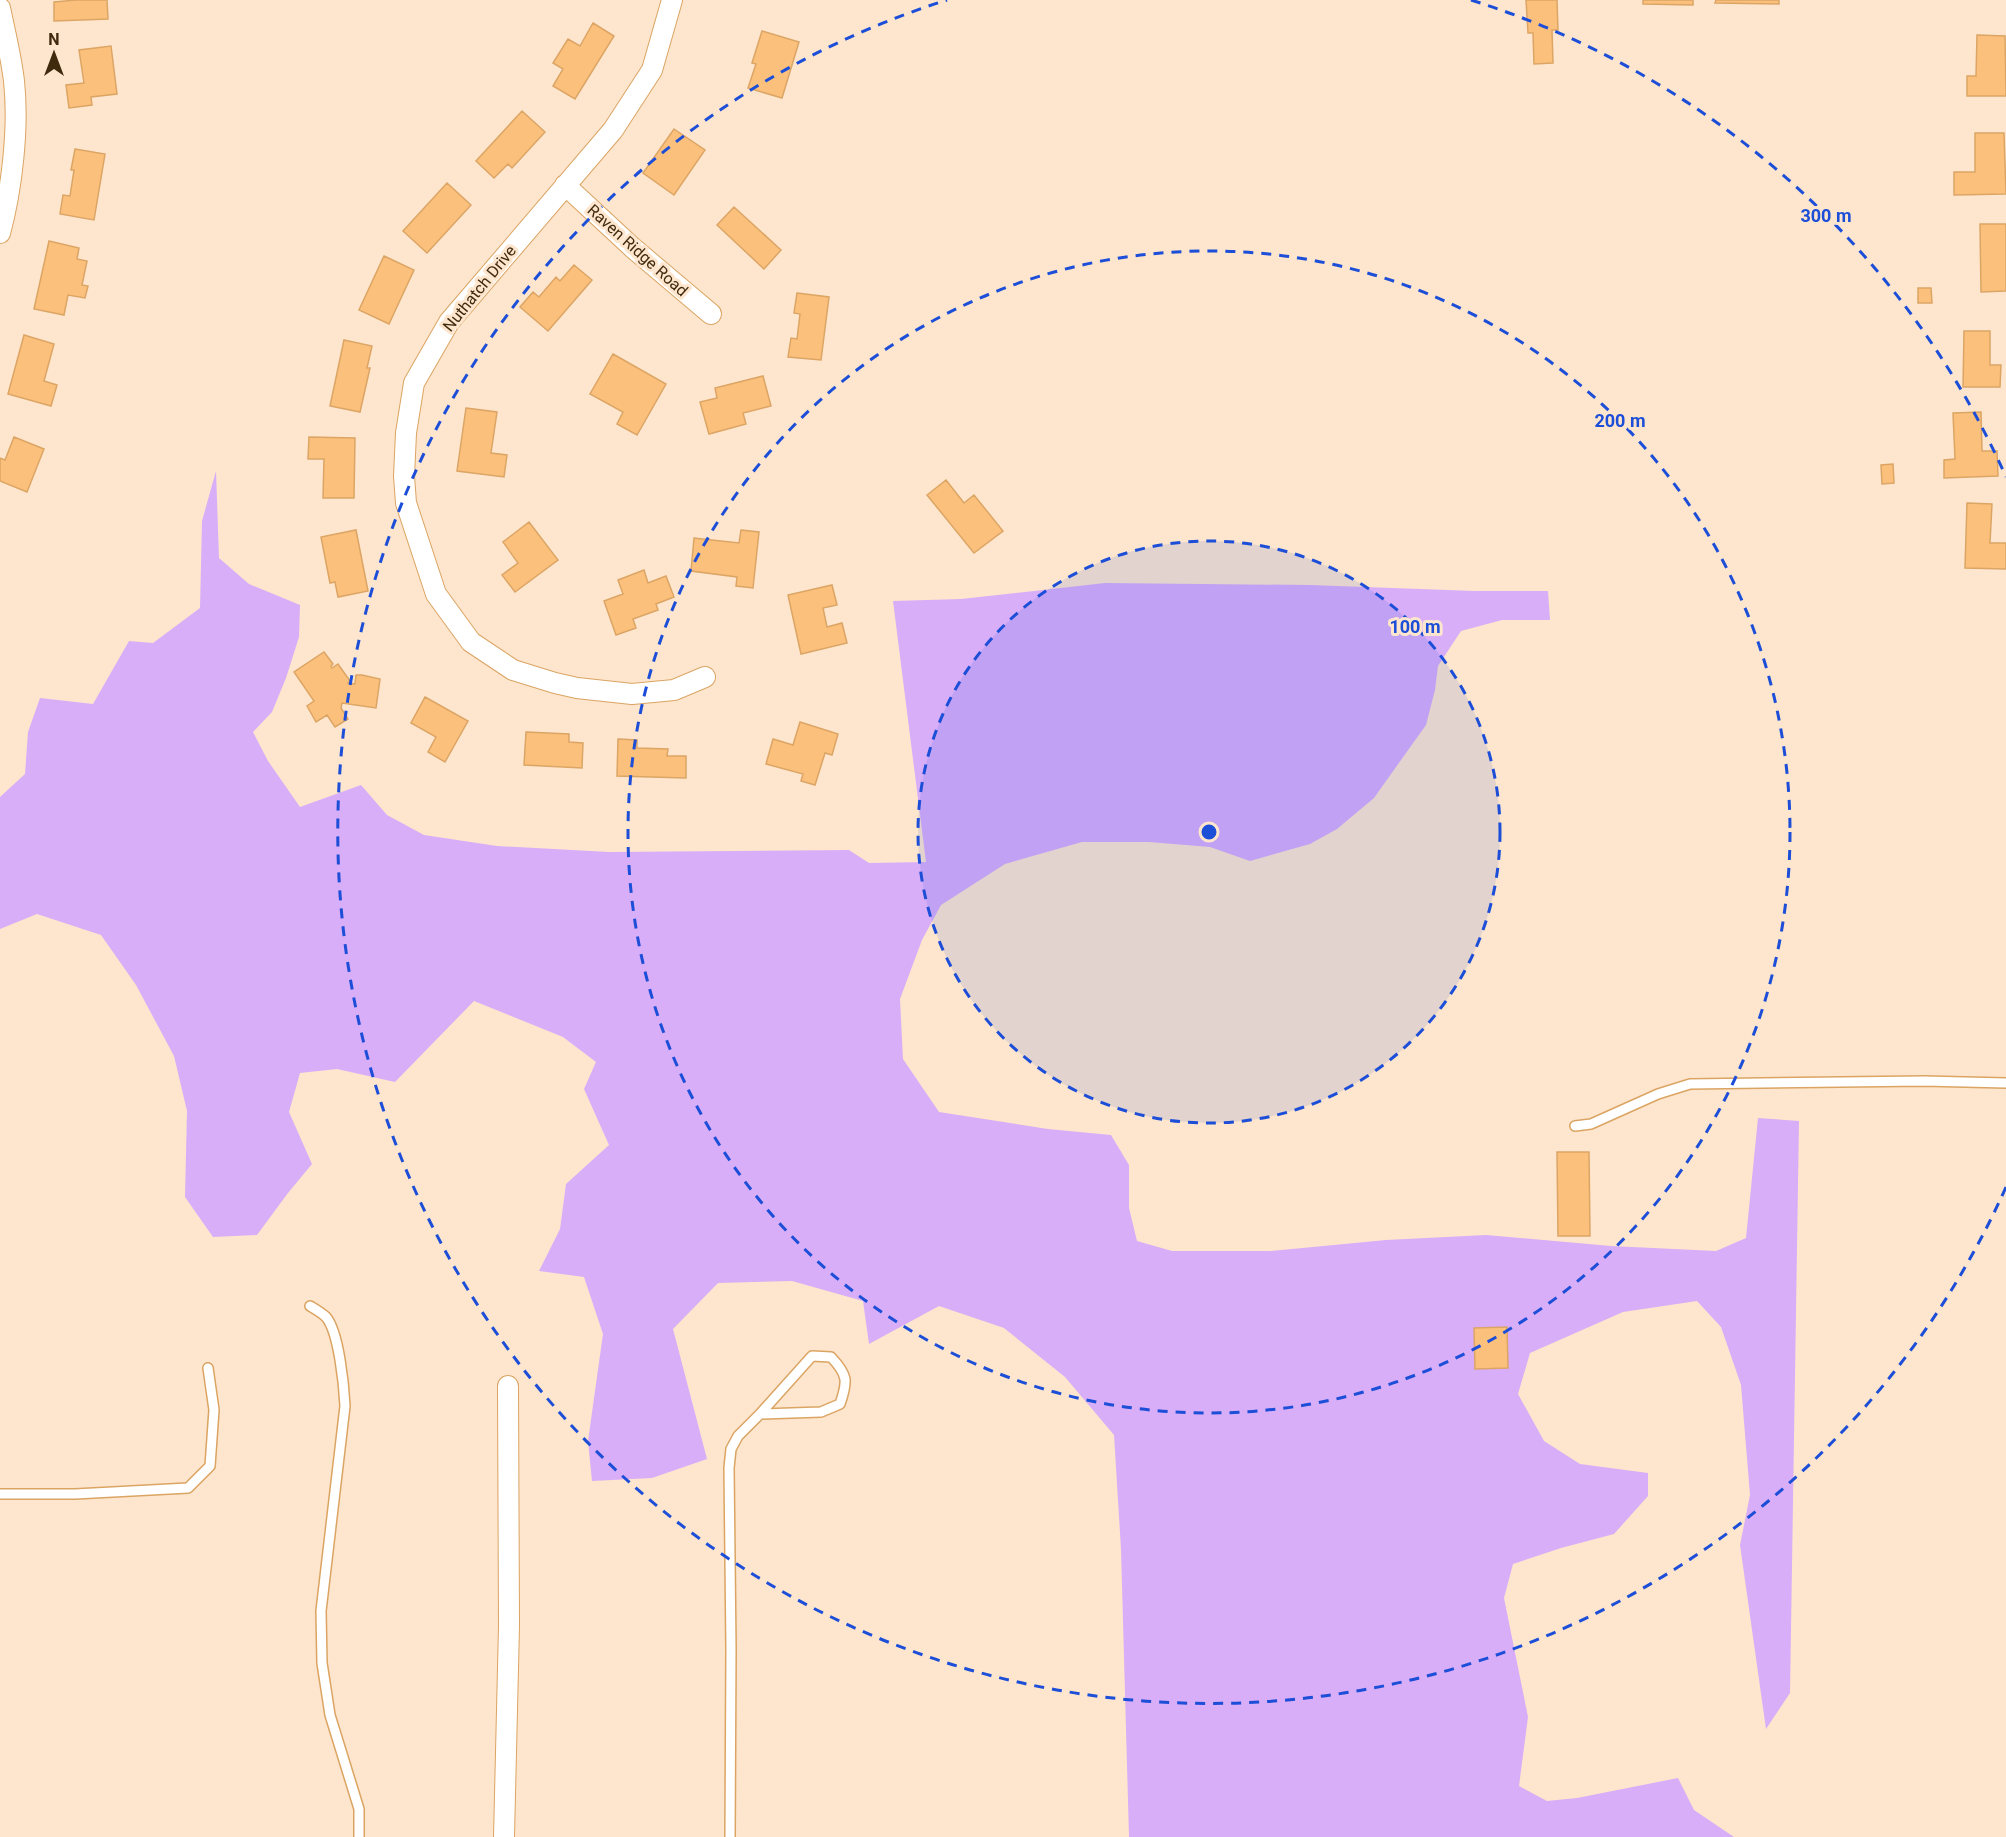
<svg xmlns="http://www.w3.org/2000/svg" width="2006" height="1837" viewBox="0 0 2006 1837" font-family="Roboto,sans-serif">
  <rect width="100%" height="100%" fill="#fde6cd"/>
  <!-- green -->
  <path fill="#d8aef8" d="M216,471L219,558L249,584L300,605L299,637L286,678L272,712L253,732L268,761L300,807L361,785L387,815L424,835L497,846L609,852L849,850L869,863L926,862L893,601L961,599L1105,583L1310,585L1475,591H1548L1550,620H1502L1461,631L1438,666L1435,690L1426,725L1401,760L1374,798L1337,829L1310,844L1250,861L1210,847L1149,842H1082L1005,864L941,905L922,940L900,999L903,1059L939,1112L1048,1129L1111,1135L1129,1165V1208L1137,1241L1172,1251H1271L1386,1240L1486,1235L1611,1246L1716,1251L1746,1238L1758,1118L1799,1121L1790,1693L1766,1729L1740,1545L1750,1495L1741,1385L1721,1327L1697,1301L1623,1312L1530,1353L1518,1394L1544,1441L1580,1464L1648,1473V1496L1614,1534L1561,1548L1513,1564L1504,1598L1528,1717L1519,1786L1547,1801L1577,1798L1678,1778L1694,1810L1734,1837H1129L1121,1549L1114,1435L1065,1377L1004,1328L939,1306L869,1344L863,1301L792,1281L718,1283L673,1329L707,1459L652,1478L592,1481L588,1441L603,1334L584,1277L539,1271L560,1229L566,1184L609,1145L584,1089L596,1062L563,1037L474,1001L395,1082L337,1069L300,1073L289,1112L312,1164L288,1193L257,1235L213,1237L185,1197L187,1111L174,1056L136,985L101,935L37,914L0,929V797L25,774L28,732L40,698L93,704L129,641L153,643L200,608L202,521Z"/>
  <!-- building -->
  <path fill="#fbc17c" stroke="#dca565" stroke-width="1.5" d="M76,0H107L108,19L54,21V2Z
    M1526,0H1557L1558,30H1552L1553,63L1534,64L1533,33H1528Z
    M1643,0H1693V5L1643,4Z
    M1716,0H1779V4L1715,3Z
    M593,23L614,36L575,99L553,86L563,69L553,63L568,39L580,46Z
    M762,31L799,42L782,98L748,88L756,64L752,63Z
    M1977,35L2005,36L2006,96H1967V76H1976Z
    M111,46L117,94L91,97L92,105L69,108L66,85L84,83L79,50Z
    M522,111L545,132L512,168L508,164L494,178L476,161Z
    M674,129L705,150L674,195L643,173Z
    M1975,133H2004L2006,194L1954,195V172H1975Z
    M75,149L105,154L94,220L60,214L63,195L70,196L74,170H71Z
    M447,183L471,205L427,253L403,231Z
    M734,207L781,250L764,269L717,225Z
    M1980,224H2006V291L1981,292Z
    M49,241L79,248L77,259L87,261L82,285L88,286L85,298L68,295L64,315L34,309Z
    M384,256L414,270L389,324L359,310Z
    M574,265L592,280L548,331L520,307L533,292L539,297L556,277L560,281Z
    M1918,288H1931L1932,303H1918Z
    M797,293L829,297L821,360L788,357L791,338L797,339L800,314L794,313Z
    M1964,331H1990V365H2001L2000,387H1963Z
    M24,335L54,344L44,381L57,385L51,406L8,394Z
    M344,340L372,346L367,368H370L360,412L330,406Z
    M613,354L666,384L637,435L617,424L623,412L590,394Z
    M763,376L771,406L743,413L746,424L709,434L700,402L717,398L715,388Z
    M466,408L497,412L491,453L507,455L504,477L457,471Z
    M1981,412L1982,451H1997L1998,476L1944,478V460L1955,459L1953,413Z
    M14,437L44,449L27,492L0,481V458L5,460Z
    M309,437L355,438L354,498H323L324,459H308Z
    M1893,464L1894,483L1882,484L1881,465Z
    M946,480L964,503L974,495L1003,531L974,553L927,495Z
    M1967,503L1992,504L1990,543H2006V569L1965,568Z
    M529,522L558,560L515,592L502,575L518,563L503,542Z
    M356,530L368,591L338,597L335,582L330,583L321,537Z
    M741,530L759,532L753,588L736,586L737,577L691,571L694,538L739,543Z
    M644,570L648,583L666,576L674,597L656,604L658,610L633,619L636,628L616,635L604,601L623,594L618,580Z
    M832,585L837,605L823,608L827,627L842,623L847,643L801,654L788,595Z
    M324,652L333,664L331,666L332,668L338,664L350,681L348,683L355,684L356,675H362L380,679L376,708L342,703L341,708L348,719L335,727L327,715L316,722L307,706L314,701L294,672Z
    M425,697L468,721L445,762L428,752L436,737L411,723Z
    M800,722L838,734L832,755L825,753L815,785L801,781L803,774L766,764L773,739L793,745Z
    M526,732L569,734V742L583,743L582,768L524,765Z
    M618,739L637,740V748L668,749L667,756H686V778L617,776Z
    M1557,1152H1589L1590,1236H1558Z
    M1507,1327L1508,1368L1475,1369L1474,1328Z"/>
  <g fill="none" stroke-linecap="round" stroke-linejoin="round">
    <defs>
      <path id="service" d="M1575,1126L1591,1124L1658,1094L1690,1084L1924,1081L2006,1083
        M310,1306C315,1309 322,1313 326,1317C339,1332 344,1386 345,1406L321,1611L322,1663L330,1715L359,1809V1837
        M0,1494H75L188,1488L210,1466L214,1410L208,1368
        M730,1837L731,1649L729,1468L731,1449L738,1436L760,1414L812,1356L831,1357C848,1375 848,1381 840,1404L821,1412L760,1414"/>
      <path id="minor" d="M672,0L652,70L613,130L449,322L414,383L406,433L404,476L406,503L436,594L471,642L513,670L555,683L577,688L632,694L674,690L705,677
        M0,8C5,32 11,56 14,81C19,127 12,189 0,233
        M565,185L633,248L711,314
        M504,1837L509,1626L508,1386"/>
    </defs>
    <!-- service casing -->
    <use href="#service" stroke="#dba463" stroke-width="12"/>
    <!-- minor casing -->
    <use href="#minor" stroke="#dba463" stroke-width="22"/>
    <!-- service -->
    <use href="#service" stroke="#fff" stroke-width="9"/>
    <!-- minor -->
    <use href="#minor" stroke="#fff" stroke-width="20"/>
  </g>
  <!-- distance rings -->
  <circle cx="1209" cy="832" r="291" fill="#1d4ed8" fill-opacity=".12"/>
  <g fill="none" stroke="#1d4ed8" stroke-width="3" stroke-dasharray="10 8">
    <circle cx="1209" cy="832" r="291"/>
    <circle cx="1209" cy="832" r="581"/>
    <path d="M2006 1187A872 872 0 1 1 947 0M1471 0A872 872 0 0 1 2006 477"/>
  </g>
  <g text-anchor="middle" stroke-width="6" stroke-linejoin="round" paint-order="stroke">
    <!-- street labels -->
    <g font-size="16" fill="#402a0e" stroke="#fde6cd">
      <text transform="translate(638 250) rotate(42)" y="6">Raven Ridge Road</text>
      <text transform="translate(479 288) rotate(-51)" y="6">Nuthatch Drive</text>
    </g>
  </g>
  <circle cx="1209" cy="832" r="9" fill="#1d4ed8" stroke="#fde6cd" stroke-width="3"/>
  <g font-size="18" text-anchor="middle" font-weight="bold" fill="#1d4ed8" stroke="#fde6cd" stroke-width="6" stroke-linejoin="round" paint-order="stroke">
    <text x="1826" y="222">300 m</text>
    <text x="1620" y="427">200 m</text>
    <text x="1415" y="633">100 m</text>
  </g>
  <!-- north arrow -->
  <g transform="translate(54 54)" stroke="#fde6cd" stroke-width="4.5" paint-order="stroke">
  <path d="M0-4.5L10 22L0 15L-10 22Z" fill="#402a0e"/>
  <text y="-9" font-size="16" font-weight="bold" text-anchor="middle" fill="#402a0e">N</text>
  </g>
</svg>
